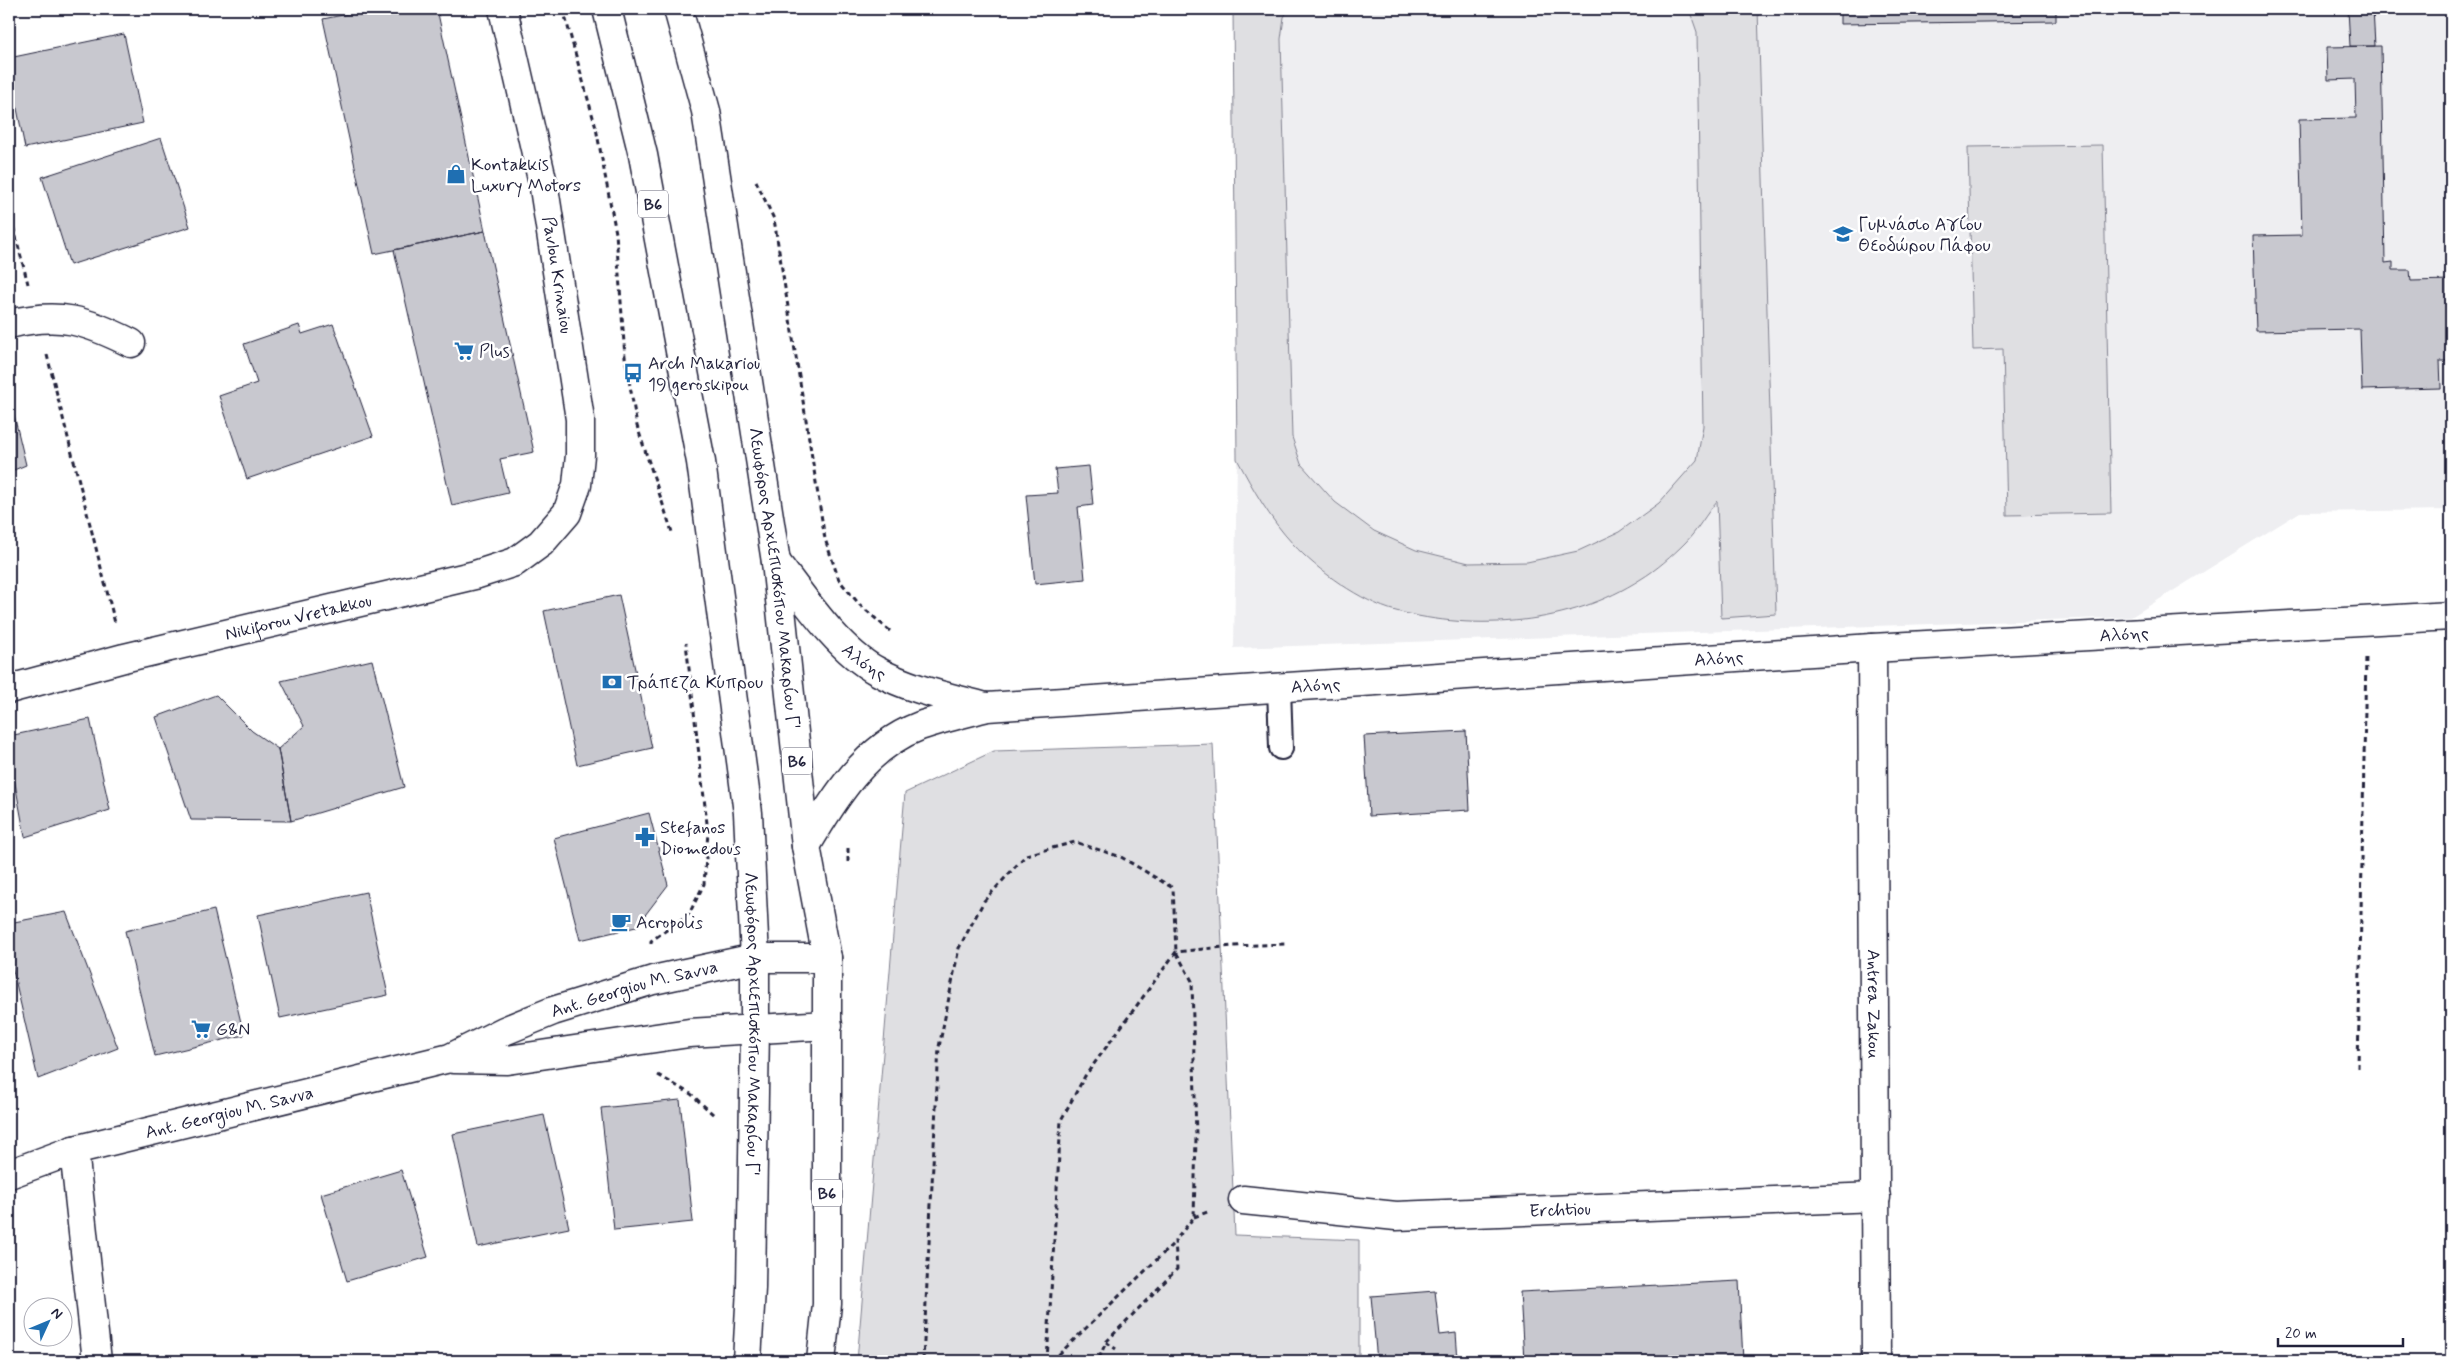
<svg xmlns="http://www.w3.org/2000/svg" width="2460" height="1370" viewBox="0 0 2460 1370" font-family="Mynerve,sans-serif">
  <rect width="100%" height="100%" fill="#fff"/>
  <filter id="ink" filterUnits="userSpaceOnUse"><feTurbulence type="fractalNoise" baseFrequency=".02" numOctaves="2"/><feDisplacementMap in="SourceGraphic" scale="10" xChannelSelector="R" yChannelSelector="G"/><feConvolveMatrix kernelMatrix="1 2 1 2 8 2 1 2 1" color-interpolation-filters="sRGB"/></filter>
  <g filter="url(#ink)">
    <!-- built -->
    <path fill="#eeeef1" d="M1233,9H2451V510L2300,512L2131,617L1234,648L1237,459Z"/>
    <!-- green -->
    <path fill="#dfdfe2" stroke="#80808e" d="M1233,9H1289L1284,17L1281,39L1292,437L1301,464L1335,502L1374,531L1416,550L1469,563L1527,562L1578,551L1619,532L1659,503L1697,460L1703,426L1697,32L1689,9H1758L1776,614L1721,618L1717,501C1706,514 1697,531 1685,543C1672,556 1656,570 1641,579C1570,625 1476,632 1396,611C1361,602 1317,570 1293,544C1269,518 1253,489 1237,459Z
      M2103,145L2111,513L2007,515L2003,349L1973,350L1968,147Z
      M1213,744L1235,1235L1359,1240V1361H857L905,793L994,751Z"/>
    <!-- building -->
    <path fill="#c8c8cf" stroke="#22223b" d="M372,9H437L485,231L374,254L323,19Z
      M1840,9H2056V21L1840,24Z
      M2348,9H2373L2375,46H2350Z
      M124,34L143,123L25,148L9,69V58Z
      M2381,46L2385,263L2393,262V270H2410L2411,281L2451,280V361H2440L2441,388L2362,390L2360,329L2256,331L2253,236L2302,235L2299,119L2356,118L2355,79L2328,80L2327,47Z
      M161,138L190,227L70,265L42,177Z
      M485,231L534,452L500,459L508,493L452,506L394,250Z
      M333,324L373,436L247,479L219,396L257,383L244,344L299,325L302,334Z
      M9,394L26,465L9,472Z
      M1089,466L1093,505L1078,507L1085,579L1035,584L1026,495L1058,493L1055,469Z
      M619,595L652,748L577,765L544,611Z
      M372,660L404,787L291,821L278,749L304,726L281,681Z
      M216,695L252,731L278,749L291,821L191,820L156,717Z
      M90,719L110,810L25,837L9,751V736Z
      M1466,731L1470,810L1369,816L1364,736Z
      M649,813L668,885L636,927L580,940L554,838Z
      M366,892L388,995L280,1018L258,915Z
      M214,910L244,1035L155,1056L125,931Z
      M66,912L118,1048L38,1079L9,953V923Z
      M680,1100L693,1222L614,1230L601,1108Z
      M544,1115L569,1228L478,1247L453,1134Z
      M401,1170L428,1257L347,1281L321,1194Z
      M1739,1281L1743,1361H1524L1520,1292Z
      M1435,1291L1440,1335L1456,1333L1458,1361H1377L1371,1296Z"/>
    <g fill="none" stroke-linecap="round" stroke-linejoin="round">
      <defs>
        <path id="service" d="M1279,687L1281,748"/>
        <g id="minor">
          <path d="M9,324C60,312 85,320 131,343"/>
          <path id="s1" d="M776,562C803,597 838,650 877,671C911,690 949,697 986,707"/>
          <path id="s2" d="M1872,648L1876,1361"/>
          <path id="s3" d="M9,689L124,658L475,575L515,562L541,543L567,513L577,485L580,455V419L544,188L503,9"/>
          <path id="s4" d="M806,846C834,798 865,747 920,726C942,718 965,713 987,707L1872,648L2451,616"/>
          <path d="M74,1150L97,1361"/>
          <path id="s5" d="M1243,1200L1396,1216L1876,1197"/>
        </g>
        <g id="secondary">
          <path d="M454,1059L507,1060L689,1033L828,1025"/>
          <path id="s6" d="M9,1174L74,1150L450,1058L504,1031L553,1011L653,980L755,958H827"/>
        </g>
        <g id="primary">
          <path id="s7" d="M607,9L643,155L701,462L748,813L755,958V1028L751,1288L747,1361"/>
          <path id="s8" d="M678,9L706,111L776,562L806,846L827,958V1304L821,1361"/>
        </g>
      </defs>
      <!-- service casing -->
      <use href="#service" stroke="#22223b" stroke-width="26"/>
      <!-- minor casing -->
      <use href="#minor" stroke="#22223b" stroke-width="31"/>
      <!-- secondary casing -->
      <use href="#secondary" stroke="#22223b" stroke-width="31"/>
      <!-- primary casing -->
      <use href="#primary" stroke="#22223b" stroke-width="31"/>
      <!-- path -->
      <path stroke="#22223b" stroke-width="3" stroke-dasharray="5 4" stroke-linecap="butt" d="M563,9L596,128L616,233L625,357L637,426L672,532
        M756,181L774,219L825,539L839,580L860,605L890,631
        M9,210L28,284
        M47,355L115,623
        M848,848V862
        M651,944V941L689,914L704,884L708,832L686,643
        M2358,1068L2366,656
        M658,1075L691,1094L715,1116
        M1194,1217L1210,1211
        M1106,1342L1116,1349
        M923,1361L939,1047L959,948L984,901L1026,855L1075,842L1121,857L1173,888L1176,952L1192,981L1196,1137L1194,1217L1175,1241L1177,1269L1106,1342L1098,1361
        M1047,1361L1061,1120L1085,1076L1176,952L1232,946L1287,944
        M1052,1361L1175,1242"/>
      <!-- service -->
      <use href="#service" stroke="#fff" stroke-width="22"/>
      <!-- minor -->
      <use href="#minor" stroke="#fff" stroke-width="28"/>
      <!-- secondary -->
      <use href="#secondary" stroke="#fff" stroke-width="28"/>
      <!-- primary -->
      <use href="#primary" stroke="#fff" stroke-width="28"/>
    </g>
  </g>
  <!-- icons -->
  <defs>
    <symbol id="shop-bare" viewBox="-9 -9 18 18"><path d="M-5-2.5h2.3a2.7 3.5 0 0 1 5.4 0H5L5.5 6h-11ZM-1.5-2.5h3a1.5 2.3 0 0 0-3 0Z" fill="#1f6fb2" stroke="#fff" stroke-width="2.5" paint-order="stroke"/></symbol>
    <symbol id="school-bare" viewBox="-9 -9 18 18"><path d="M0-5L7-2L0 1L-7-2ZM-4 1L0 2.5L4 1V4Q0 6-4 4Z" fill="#1f6fb2" stroke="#fff" stroke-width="2.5" paint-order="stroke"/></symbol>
    <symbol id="supermarket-bare" viewBox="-9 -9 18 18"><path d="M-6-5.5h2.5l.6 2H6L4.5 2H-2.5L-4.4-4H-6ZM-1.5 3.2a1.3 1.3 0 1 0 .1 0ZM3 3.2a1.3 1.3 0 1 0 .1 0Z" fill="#1f6fb2" stroke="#fff" stroke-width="2.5" paint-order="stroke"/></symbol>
    <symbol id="bus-bare" viewBox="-9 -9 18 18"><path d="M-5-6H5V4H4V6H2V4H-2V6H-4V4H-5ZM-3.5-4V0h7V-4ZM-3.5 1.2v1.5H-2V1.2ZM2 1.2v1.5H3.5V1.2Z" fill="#1f6fb2" stroke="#fff" stroke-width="2.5" paint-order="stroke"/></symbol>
    <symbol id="bank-bare" viewBox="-9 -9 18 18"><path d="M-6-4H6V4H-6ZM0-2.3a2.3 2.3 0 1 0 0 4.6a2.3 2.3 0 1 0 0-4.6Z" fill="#1f6fb2" stroke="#fff" stroke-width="2.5" paint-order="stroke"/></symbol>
    <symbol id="pharmacy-bare" viewBox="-9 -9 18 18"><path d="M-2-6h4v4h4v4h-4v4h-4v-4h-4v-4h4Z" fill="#1f6fb2" stroke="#fff" stroke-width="2.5" paint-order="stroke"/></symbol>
    <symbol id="cafe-bare" viewBox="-9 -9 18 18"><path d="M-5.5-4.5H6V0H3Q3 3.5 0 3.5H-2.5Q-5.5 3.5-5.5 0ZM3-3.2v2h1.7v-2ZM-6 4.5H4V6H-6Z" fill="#1f6fb2" stroke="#fff" stroke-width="2.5" paint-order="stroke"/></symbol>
  </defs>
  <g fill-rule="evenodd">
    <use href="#shop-bare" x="442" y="160" width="28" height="28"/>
    <use href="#school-bare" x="1829" y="220" width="28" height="28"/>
    <use href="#supermarket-bare" x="450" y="337" width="28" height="28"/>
    <use href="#bus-bare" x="619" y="359" width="28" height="28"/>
    <use href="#bank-bare" x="598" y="668" width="28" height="28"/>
    <use href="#pharmacy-bare" x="631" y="823" width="28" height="28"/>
    <use href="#cafe-bare" x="607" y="908" width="28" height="28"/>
    <use href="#supermarket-bare" x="187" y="1015" width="28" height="28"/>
  </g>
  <g text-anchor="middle" stroke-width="5" stroke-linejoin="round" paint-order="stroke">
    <!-- shield labels -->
    <g fill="#fff" stroke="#646476" stroke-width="1">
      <rect x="638" y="190.5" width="30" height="27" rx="4"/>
      <rect x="782" y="747.5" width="30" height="27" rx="4"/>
      <rect x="812" y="1179.5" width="30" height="27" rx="4"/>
    </g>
    <g font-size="16" font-weight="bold" fill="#22223b">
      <text x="653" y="210">B6</text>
      <text x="797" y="767">B6</text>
      <text x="827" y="1199">B6</text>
    </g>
    <!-- poi labels -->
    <g font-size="18" fill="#22223b" stroke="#fff" text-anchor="start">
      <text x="471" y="170">Kontakkis<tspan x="471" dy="21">Luxury Motors</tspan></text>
      <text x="1858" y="230">Γυμνάσιο Αγίου<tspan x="1858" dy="21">Θεοδώρου Πάφου</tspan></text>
      <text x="479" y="357">Plus</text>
      <text x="648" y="369">Arch Makariou<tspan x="648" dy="21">19 geroskipou</tspan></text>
      <text x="627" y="688">Τράπεζα Κύπρου</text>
      <text x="660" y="833">Stefanos<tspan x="660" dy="21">Diomedous</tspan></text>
      <text x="636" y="928">Acropolis</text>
      <text x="216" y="1035">G&amp;N</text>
    </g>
    <!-- street labels -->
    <g font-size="18" fill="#22223b" stroke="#fff">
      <text transform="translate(558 275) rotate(81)" y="6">Pavlou Krinaiou</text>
      <text dy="6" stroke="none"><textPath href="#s8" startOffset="578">Λεωφόρος Αρχιεπισκόπου Μακαρίου Γ'</textPath></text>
      <text dy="6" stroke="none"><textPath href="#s3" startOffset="298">Nikiforou Vretakkou</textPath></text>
      <text dy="6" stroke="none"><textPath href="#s4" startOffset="1378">Αλόης</textPath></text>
      <text dy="6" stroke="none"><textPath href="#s4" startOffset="972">Αλόης</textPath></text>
      <text dy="6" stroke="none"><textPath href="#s1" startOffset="134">Αλόης</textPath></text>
      <text dy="6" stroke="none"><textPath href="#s4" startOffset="568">Αλόης</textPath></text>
      <text dy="6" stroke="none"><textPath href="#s6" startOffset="654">Ant. Georgiou M. Savva</textPath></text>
      <text dy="6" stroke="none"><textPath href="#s2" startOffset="356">Antrea Zakou</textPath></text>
      <text dy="6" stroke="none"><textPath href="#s7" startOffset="1028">Λεωφόρος Αρχιεπισκόπου Μακαρίου Γ'</textPath></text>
      <text dy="6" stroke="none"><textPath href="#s6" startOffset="229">Ant. Georgiou M. Savva</textPath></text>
      <text dy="6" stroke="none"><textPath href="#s5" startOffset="318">Erchtiou</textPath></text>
    </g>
  </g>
  <!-- margin -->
  <rect width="2460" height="1370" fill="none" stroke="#fff" stroke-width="30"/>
  <rect x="15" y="15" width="2430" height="1340" fill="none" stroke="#22223b" stroke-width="2" filter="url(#ink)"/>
  <!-- north arrow -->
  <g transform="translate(48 1322) rotate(46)"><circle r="24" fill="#ffffff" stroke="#a7a7b1"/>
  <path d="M0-4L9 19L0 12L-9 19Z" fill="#1f6fb2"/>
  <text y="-8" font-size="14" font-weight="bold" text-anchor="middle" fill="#22223b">N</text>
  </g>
  <!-- scale -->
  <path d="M2278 1338v8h125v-8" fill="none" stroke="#22223b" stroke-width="2.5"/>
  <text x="2285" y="1338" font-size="15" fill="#22223b" stroke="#ffffff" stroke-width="4" paint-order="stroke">20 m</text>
</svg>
